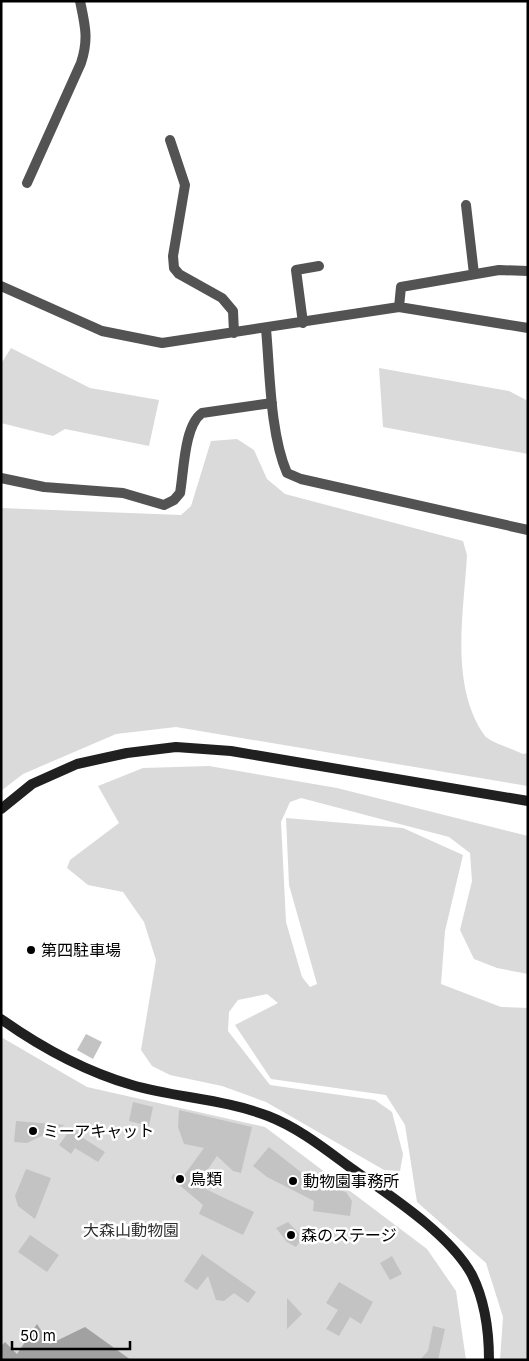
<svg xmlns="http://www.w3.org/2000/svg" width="529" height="1361" viewBox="0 0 529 1361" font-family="Inter,'Noto Sans JP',sans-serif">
  <rect width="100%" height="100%" fill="#fff"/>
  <!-- green -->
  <path fill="#dadada" d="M11,348L90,388L159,400L149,446L65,429L53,436L1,423V364Z
    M379,368L509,391L528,401V454L383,427Z
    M237,439L254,450L267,479L285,494L463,541L467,555C464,612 449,686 485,736C490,742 515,750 523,754L528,753V786L176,727L116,734L23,774L1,791V508L181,515L191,506L211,441Z
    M209,766L337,788L528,836V974L497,968L474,959L460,930L472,881L470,853L449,837L301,798L290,802L281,822L286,922L302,977L310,987L317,984L289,885L286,818L403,828L463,855L445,931L441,984L501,1007L528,1008V1360H500L503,1317L486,1263L417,1202L405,1125L386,1095L271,1079L235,1025L278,1003L267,994L238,1000L229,1012L228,1031L270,1085L375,1100L392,1112L403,1154L400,1171L384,1170L266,1102L222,1086L170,1075L152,1066L141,1050L156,960L144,922L123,892L88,885L67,868L70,860L119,823L98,786L143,768Z
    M1,1037L87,1087L265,1127L427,1249L456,1291L466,1360H1Z"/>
  <!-- water -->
  <path fill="#a1a1a1" d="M37,1324L50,1344L85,1327L131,1360H1V1346L5,1342L17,1354Z"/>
  <!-- building -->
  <path fill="#c3c3c3" d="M86,1034L102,1042L93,1059L77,1050Z
    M133,1102L153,1107L149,1126L129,1121Z
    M179,1110L252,1127L241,1173L233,1171L217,1156L197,1185L254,1212L243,1235L199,1214L203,1205L171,1178L173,1174L182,1178L204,1148L184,1144L178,1127Z
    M16,1121L65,1125L27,1143L14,1142Z
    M72,1127L84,1136L83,1138L105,1152L98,1162L75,1148L71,1154L59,1145Z
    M269,1147L316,1184L346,1192L352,1201L350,1216L313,1211L314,1201L267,1177L253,1166Z
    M26,1169L51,1178L35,1219L18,1206L15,1196Z
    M288,1222L303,1237L296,1247L287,1242L276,1228Z
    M30,1235L59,1255L47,1272L18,1252Z
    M202,1254L256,1292L248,1303L234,1293L224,1301L216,1300L208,1276L197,1290L184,1281Z
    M392,1256L402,1274L390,1280L380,1263Z
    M339,1282L373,1302L361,1324L350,1317L339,1336L326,1329L338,1310L326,1303Z
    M287,1298L302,1314L287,1329Z
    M433,1326L445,1329L438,1360H420L428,1351Z"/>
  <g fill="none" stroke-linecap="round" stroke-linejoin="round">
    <!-- street -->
    <path stroke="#535353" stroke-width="10" d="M170,140L185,185L173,256L174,268L179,274L222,298L233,311L234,333
      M27,183L81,63C89,39 85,25 80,1
      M466,205L474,274
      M1,286L102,331L162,343L399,307L528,328
      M399,307L401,287L499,270L528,271
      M303,323L296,270L319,266
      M266,329C270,372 270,434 287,473L301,479L528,530
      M1,478L44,487L123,493L164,505L174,500L180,493C184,471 184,426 202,413L272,403"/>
    <!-- secondary -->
    <path stroke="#202020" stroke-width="10" d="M1,809L32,784L77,764L127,753L176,747L231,751L528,801
      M1,1019C42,1048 84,1071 132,1085C177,1098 224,1099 268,1116C299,1128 325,1149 351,1168C389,1195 450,1234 472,1275C485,1301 489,1331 489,1360"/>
  </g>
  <!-- markers -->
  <g fill="#000" stroke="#fff" stroke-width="2">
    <circle cx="31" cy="950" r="5"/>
    <circle cx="33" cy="1131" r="5"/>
    <circle cx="180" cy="1179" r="5"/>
    <circle cx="293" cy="1181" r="5"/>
    <circle cx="291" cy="1235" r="5"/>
  </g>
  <g text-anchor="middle" stroke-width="5" stroke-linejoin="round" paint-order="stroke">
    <!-- poi labels -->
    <g font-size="16" fill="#000" stroke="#fff" text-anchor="start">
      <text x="41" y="956">第四駐車場</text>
      <text x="43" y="1137">ミーアキャット</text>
      <text x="190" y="1185">鳥類</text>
      <text x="303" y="1187">動物園事務所</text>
      <text x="301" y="1241">森のステージ</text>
    </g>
    <!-- park labels -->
    <g font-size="16" fill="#313131" stroke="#fff">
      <text x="131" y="1236">大森山動物園</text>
    </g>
  </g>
  <!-- border -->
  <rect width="529" height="1361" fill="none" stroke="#000000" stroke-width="5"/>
  <!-- scale -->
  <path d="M12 1341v8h118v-8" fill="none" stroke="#000000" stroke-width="2.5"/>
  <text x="20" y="1341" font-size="15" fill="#000000" stroke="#ffffff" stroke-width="4" paint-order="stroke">50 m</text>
</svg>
